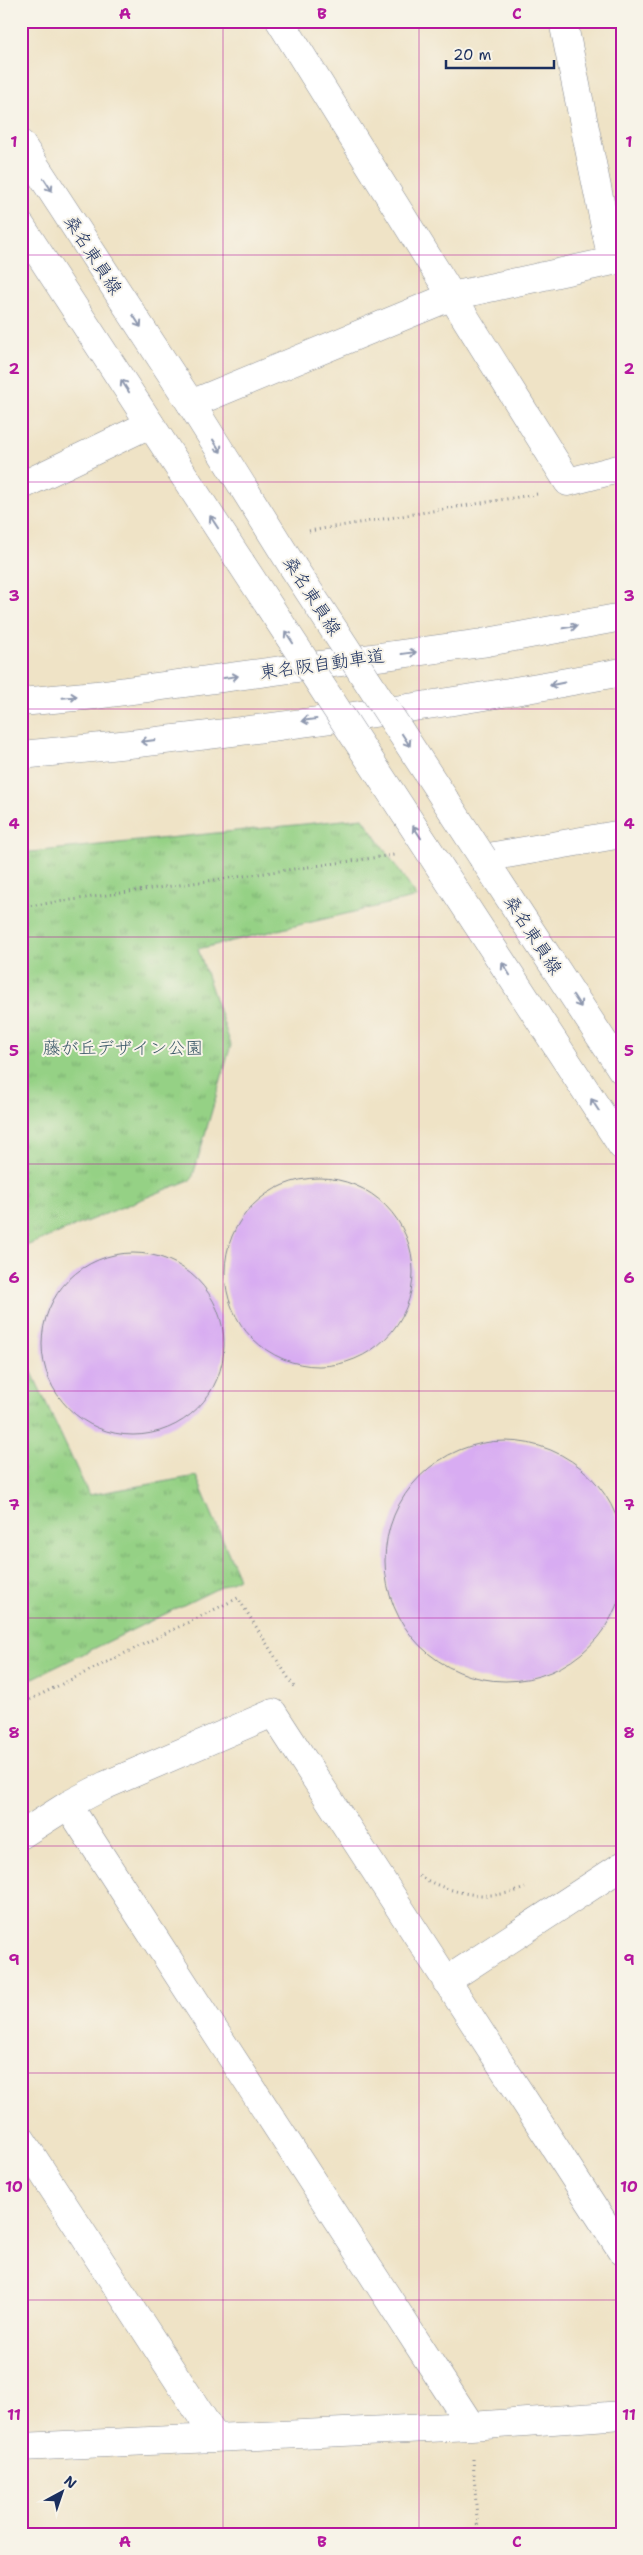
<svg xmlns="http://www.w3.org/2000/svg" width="643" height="2555" viewBox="0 0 643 2555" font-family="'Shantell Sans','Klee One',sans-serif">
  <defs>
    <pattern id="park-tufts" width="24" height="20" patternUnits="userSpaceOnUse" patternTransform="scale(1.25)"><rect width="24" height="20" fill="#95d185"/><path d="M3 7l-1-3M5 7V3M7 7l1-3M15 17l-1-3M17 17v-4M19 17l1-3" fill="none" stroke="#79aa70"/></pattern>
  </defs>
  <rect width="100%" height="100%" fill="#f7f3e8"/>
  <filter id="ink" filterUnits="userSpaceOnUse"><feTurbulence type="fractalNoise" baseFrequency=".02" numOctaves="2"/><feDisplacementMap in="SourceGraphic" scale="10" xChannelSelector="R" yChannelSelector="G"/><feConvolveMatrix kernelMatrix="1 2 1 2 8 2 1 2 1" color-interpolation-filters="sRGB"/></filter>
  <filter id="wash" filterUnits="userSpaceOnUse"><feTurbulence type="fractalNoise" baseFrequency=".0096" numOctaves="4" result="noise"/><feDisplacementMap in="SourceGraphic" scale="20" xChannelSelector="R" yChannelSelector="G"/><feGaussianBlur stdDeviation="1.12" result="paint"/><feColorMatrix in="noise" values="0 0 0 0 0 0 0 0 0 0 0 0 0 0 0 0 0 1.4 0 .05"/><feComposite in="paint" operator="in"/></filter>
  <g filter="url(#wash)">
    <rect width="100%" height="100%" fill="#efe3c6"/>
    <!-- park -->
    <path fill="url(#park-tufts)" stroke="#588072" d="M363,818L417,897L198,949L231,1045L192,1179L21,1248V853Z
      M21,1349L89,1495L196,1476L239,1578L21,1684Z"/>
    <g id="blocks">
      <!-- building -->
      <path fill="#d8acf2" d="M225 1272a94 94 0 1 1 188 0a94 94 0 1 1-188 0Z
        M42 1344a91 91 0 1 1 182 0a91 91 0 1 1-182 0Z
        M385 1561a120 120 0 1 1 240 0a120 120 0 1 1-240 0Z"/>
    </g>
  </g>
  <g filter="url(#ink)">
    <use href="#blocks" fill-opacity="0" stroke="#858992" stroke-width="1"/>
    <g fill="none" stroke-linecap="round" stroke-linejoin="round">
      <defs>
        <path id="minor" d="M280,21L568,482L622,468
          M563,21L612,261
          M191,404L452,296L622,259
          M21,486L150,424
          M483,858L622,834
          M68,1805L471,2426
          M21,1835L68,1805L106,1785L273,1713L622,2251
          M446,1981L622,1866
          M21,2139L215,2437
          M21,2447L471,2426L622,2415"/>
        <path id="secondary" d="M21,144L191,404L293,567
          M21,226L241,563
          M483,858L622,1070
          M443,872L622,1146"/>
        <path id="motorway" d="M21,702L96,695L482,643L622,617
          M21,755C221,736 425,709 622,672"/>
      </defs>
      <!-- minor casing -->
      <use href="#minor" stroke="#858992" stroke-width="29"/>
      <!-- secondary casing -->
      <use href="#secondary" stroke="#858992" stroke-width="29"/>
      <!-- motorway casing -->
      <use href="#motorway" stroke="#858992" stroke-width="29"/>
      <!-- path -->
      <path stroke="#858992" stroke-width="3" stroke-dasharray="1 4" stroke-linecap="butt" d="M309,531L537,494
        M21,907L394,855
        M21,1704L238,1598L294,1687
        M419,1876C451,1894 489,1902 525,1888
        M473,2459L478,2534"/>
      <!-- minor -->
      <use href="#minor" stroke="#fff" stroke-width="28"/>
      <!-- secondary -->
      <use href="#secondary" stroke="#fff" stroke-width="28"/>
      <!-- motorway -->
      <use href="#motorway" stroke="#fff" stroke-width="28"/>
      <defs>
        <path id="secondary-bridge" d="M241,563L443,872
          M293,567L483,858"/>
      </defs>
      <!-- secondary-bridge casing -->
      <use href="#secondary-bridge" stroke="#858992" stroke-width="29" stroke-linecap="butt"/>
      <!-- secondary-bridge -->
      <use href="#secondary-bridge" stroke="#fff" stroke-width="28"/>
    </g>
    <!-- one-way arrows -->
    <defs><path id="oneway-shaft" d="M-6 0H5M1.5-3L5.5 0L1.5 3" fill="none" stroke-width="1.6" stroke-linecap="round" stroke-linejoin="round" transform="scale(1.25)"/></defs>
    <g stroke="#8d97ae">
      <use href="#oneway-shaft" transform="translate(48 185) rotate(57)"/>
      <use href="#oneway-shaft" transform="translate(137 321) rotate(57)"/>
      <use href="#oneway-shaft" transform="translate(125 386) rotate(-123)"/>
      <use href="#oneway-shaft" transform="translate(217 446) rotate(58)"/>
      <use href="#oneway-shaft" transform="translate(214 522) rotate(-123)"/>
      <use href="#oneway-shaft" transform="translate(570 627) rotate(-10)"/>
      <use href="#oneway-shaft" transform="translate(289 637) rotate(-123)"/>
      <use href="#oneway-shaft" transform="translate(409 653) rotate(-8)"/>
      <use href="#oneway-shaft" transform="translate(231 677) rotate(-8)"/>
      <use href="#oneway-shaft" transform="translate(557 684) rotate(169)"/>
      <use href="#oneway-shaft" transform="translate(70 697) rotate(-5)"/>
      <use href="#oneway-shaft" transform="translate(309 720) rotate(173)"/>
      <use href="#oneway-shaft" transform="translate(406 740) rotate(57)"/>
      <use href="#oneway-shaft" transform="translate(148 741) rotate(173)"/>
      <use href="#oneway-shaft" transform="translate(417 832) rotate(-123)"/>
      <use href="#oneway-shaft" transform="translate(506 969) rotate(-123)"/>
      <use href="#oneway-shaft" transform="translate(577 1001) rotate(57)"/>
      <use href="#oneway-shaft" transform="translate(595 1105) rotate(-123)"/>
    </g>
  </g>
  <!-- grid -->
  <path fill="none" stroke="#b5179e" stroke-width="1" stroke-opacity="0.55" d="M223,21V2534M419,21V2534M21,255H622M21,482H622M21,709H622M21,937H622M21,1164H622M21,1391H622M21,1618H622M21,1846H622M21,2073H622M21,2300H622"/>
  <g text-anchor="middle" stroke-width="4" stroke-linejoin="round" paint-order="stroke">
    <!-- street labels -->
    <g font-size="18" fill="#1b2f5e" stroke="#f7f3e8">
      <text transform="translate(93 255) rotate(57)" y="6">桑名東員線</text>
      <text transform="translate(312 596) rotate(57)" y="6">桑名東員線</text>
      <text transform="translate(322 664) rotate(-8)" y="6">東名阪自動車道</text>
      <text transform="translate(533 935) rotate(57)" y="6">桑名東員線</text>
    </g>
    <!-- park labels -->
    <g font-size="18" fill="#3a5868" stroke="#f7f3e8">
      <text x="123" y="1054">藤が丘デザイン公園</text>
    </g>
  </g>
  <!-- margin -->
  <rect width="643" height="2555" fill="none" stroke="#f7f3e8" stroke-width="55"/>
  <!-- north arrow -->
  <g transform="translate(62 2492) rotate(40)" stroke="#f7f3e8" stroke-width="4" paint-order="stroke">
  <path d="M0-4L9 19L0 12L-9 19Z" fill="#1b2f5e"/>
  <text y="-8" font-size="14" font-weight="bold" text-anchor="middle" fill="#1b2f5e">N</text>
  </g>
  <!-- scale -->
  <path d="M446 60v8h108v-8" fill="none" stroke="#1b2f5e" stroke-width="2.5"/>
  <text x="453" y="60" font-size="15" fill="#1b2f5e" stroke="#f7f3e8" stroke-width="4" paint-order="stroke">20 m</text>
  <rect x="28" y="28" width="588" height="2500" fill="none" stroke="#b5179e" stroke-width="2"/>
  <g font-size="16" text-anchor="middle" font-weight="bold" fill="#b5179e">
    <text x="125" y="19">A</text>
    <text x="322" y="19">B</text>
    <text x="517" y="19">C</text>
    <text x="14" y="147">1</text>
    <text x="629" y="147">1</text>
    <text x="14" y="374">2</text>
    <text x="629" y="374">2</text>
    <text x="14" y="601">3</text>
    <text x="629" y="601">3</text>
    <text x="14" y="829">4</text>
    <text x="629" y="829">4</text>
    <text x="14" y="1056">5</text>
    <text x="629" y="1056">5</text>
    <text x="14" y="1283">6</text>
    <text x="629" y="1283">6</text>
    <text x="14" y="1510">7</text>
    <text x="629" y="1510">7</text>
    <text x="14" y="1738">8</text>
    <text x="629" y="1738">8</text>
    <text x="14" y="1965">9</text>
    <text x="629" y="1965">9</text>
    <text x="14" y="2192">10</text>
    <text x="629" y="2192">10</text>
    <text x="14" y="2420">11</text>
    <text x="629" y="2420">11</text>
    <text x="125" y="2547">A</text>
    <text x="322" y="2547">B</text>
    <text x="517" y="2547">C</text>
  </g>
</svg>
